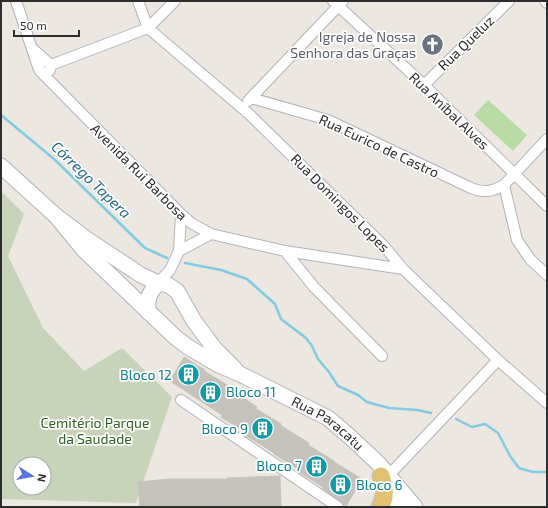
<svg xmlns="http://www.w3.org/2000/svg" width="548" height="508" viewBox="0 0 548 508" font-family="'Exo 2',sans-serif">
  <rect width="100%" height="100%" fill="#ece7e1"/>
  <!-- green -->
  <path fill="#b9dba5" d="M488,100L527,135L513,151L474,115Z"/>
  <!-- cemetery -->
  <path fill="#c8d4ba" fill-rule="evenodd" d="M1,191L24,214L8,256L43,328L84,371L122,348L172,397L136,503L1,499ZM20,464H44V488H20Z"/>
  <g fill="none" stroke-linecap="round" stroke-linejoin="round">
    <!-- stream -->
    <path stroke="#82cbe0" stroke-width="2.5" d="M1,115L54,159L145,248L167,258
      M185,263L221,270L247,279L275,304L281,319L306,338L312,346L318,359L329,372L338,386L358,395L367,402L389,408L417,410L431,413
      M456,419L472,427L485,424L498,433L510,456L519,468L533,472H547"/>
  </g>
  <!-- building -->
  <path fill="#c5c2bc" stroke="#c8c3bb" d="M184,357L205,370L204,371L229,386L228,388L257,407L255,408L281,424L280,425L309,443L308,445L334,461V462L362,479L346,506L322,488L323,487L299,472L300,470L274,454V453L245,435L247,433L221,417L222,415L170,381Z
    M280,476L281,506L140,507L138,482L169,479H227V478Z"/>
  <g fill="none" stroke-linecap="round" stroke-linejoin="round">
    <defs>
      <path id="minor" d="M16,1L38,67
        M138,1L148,28L249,114L384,246L403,269L498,360L547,403
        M333,1L424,85L547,206
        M545,1L547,3
        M34,50L51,65L50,70L44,74L40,71L38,67L41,62L45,61
        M51,65L148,28L175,1
        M42,73L181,214L191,223L211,234L285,251L403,269
        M424,85L509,1
        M251,98L328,120L471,188C484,193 491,192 504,185L547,139
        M248,101L343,1
        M504,185L517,240L530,259L547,275
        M179,251L211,234
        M285,251L314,287L382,356
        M158,283L170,270L179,251L181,214
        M181,400L338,507
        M389,475L498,360"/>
      <g id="secondary">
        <path d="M1,166L56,216L88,240L141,275L158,283L168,285L177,291L194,321L214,348L235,369"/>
        <path id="s1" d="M56,216L84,250L175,337L188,347L217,364L240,374L328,418L349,436L378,463L415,507"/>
        <path d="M148,312C147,298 149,293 158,283"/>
        <path d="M385,483L400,507"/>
      </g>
      <path id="primary" d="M380,507C387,496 384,487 381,476"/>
    </defs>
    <!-- minor casing -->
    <use href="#minor" stroke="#b1b3bb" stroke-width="12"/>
    <!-- secondary casing -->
    <use href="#secondary" stroke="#b1b3bb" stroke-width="17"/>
    <!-- primary casing -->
    <use href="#primary" stroke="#c4c4c4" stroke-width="19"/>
    <!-- minor -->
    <use href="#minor" stroke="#fff" stroke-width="10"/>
    <!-- secondary -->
    <use href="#secondary" stroke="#fff" stroke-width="15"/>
    <!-- primary -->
    <use href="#primary" stroke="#e0c272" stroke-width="17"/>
  </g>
  <!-- icons -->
  <defs>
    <symbol id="church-disc" viewBox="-11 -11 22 22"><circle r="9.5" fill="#6b7280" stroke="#fff"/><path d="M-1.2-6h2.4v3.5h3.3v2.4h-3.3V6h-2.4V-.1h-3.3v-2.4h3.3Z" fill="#fff"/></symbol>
    <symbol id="building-disc" viewBox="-11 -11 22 22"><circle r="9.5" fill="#0f9aa8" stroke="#fff"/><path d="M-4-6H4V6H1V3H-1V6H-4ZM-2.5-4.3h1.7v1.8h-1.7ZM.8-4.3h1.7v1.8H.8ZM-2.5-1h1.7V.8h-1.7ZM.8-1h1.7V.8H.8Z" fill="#fff"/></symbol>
  </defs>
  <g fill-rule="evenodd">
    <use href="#church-disc" x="420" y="32" width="25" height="25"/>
    <use href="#building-disc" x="176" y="362" width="25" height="25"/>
    <use href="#building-disc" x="198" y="380" width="25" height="25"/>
    <use href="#building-disc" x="250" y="416" width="25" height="25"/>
    <use href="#building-disc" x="304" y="454" width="25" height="25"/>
    <use href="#building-disc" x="328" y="472" width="25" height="25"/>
  </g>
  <g text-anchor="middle" stroke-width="3.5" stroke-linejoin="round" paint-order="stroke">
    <!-- worship labels -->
    <g font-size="14" fill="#5b616d" stroke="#fff" text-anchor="end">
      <text x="416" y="42">Igreja de Nossa<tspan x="416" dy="16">Senhora das Graças</tspan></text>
    </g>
    <!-- street labels -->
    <g font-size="14" fill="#2d2d2d" stroke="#fff">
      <text transform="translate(466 43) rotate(-44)" y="5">Rua Queluz</text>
      <text transform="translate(449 111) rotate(44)" y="5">Rua Aníbal Alves</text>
      <text transform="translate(379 146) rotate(25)" y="5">Rua Eurico de Castro</text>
      <text transform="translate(139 172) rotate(45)" y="5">Avenida Rui Barbosa</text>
      <text transform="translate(340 203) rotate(45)" y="5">Rua Domingos Lopes</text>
      <text dy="5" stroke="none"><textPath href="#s1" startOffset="346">Rua Paracatu</textPath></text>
    </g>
    <!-- culture labels -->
    <g font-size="14" fill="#0d838f" stroke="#fff" text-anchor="end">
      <text x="172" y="380">Bloco 12</text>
      <text x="226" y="397" text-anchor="start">Bloco 11</text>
      <text x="248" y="434">Bloco 9</text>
      <text x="302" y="471">Bloco 7</text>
      <text x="356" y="490" text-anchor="start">Bloco 6</text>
    </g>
    <!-- park labels -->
    <g font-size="14" fill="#336225" stroke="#fff">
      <text x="95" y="428">Cemitério Parque<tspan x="95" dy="16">da Saudade</tspan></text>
    </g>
    <!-- water labels -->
    <g font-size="15" font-style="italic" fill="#1f6c8e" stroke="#fff">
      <text transform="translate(91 180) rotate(44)" y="5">Córrego Tapera</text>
    </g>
  </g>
  <!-- border -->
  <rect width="548" height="508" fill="none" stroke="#2d2d2d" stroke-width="4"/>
  <!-- north arrow -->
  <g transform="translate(32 476) rotate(101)"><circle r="19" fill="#ffffff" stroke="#ababab"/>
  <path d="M0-3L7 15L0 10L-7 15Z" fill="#5776e4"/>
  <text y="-6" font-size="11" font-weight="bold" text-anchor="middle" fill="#2d2d2d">N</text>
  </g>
  <!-- scale -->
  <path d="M14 30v6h65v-6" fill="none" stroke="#2d2d2d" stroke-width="2"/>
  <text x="20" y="30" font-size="12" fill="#2d2d2d" stroke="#ffffff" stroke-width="3" paint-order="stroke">50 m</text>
</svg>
